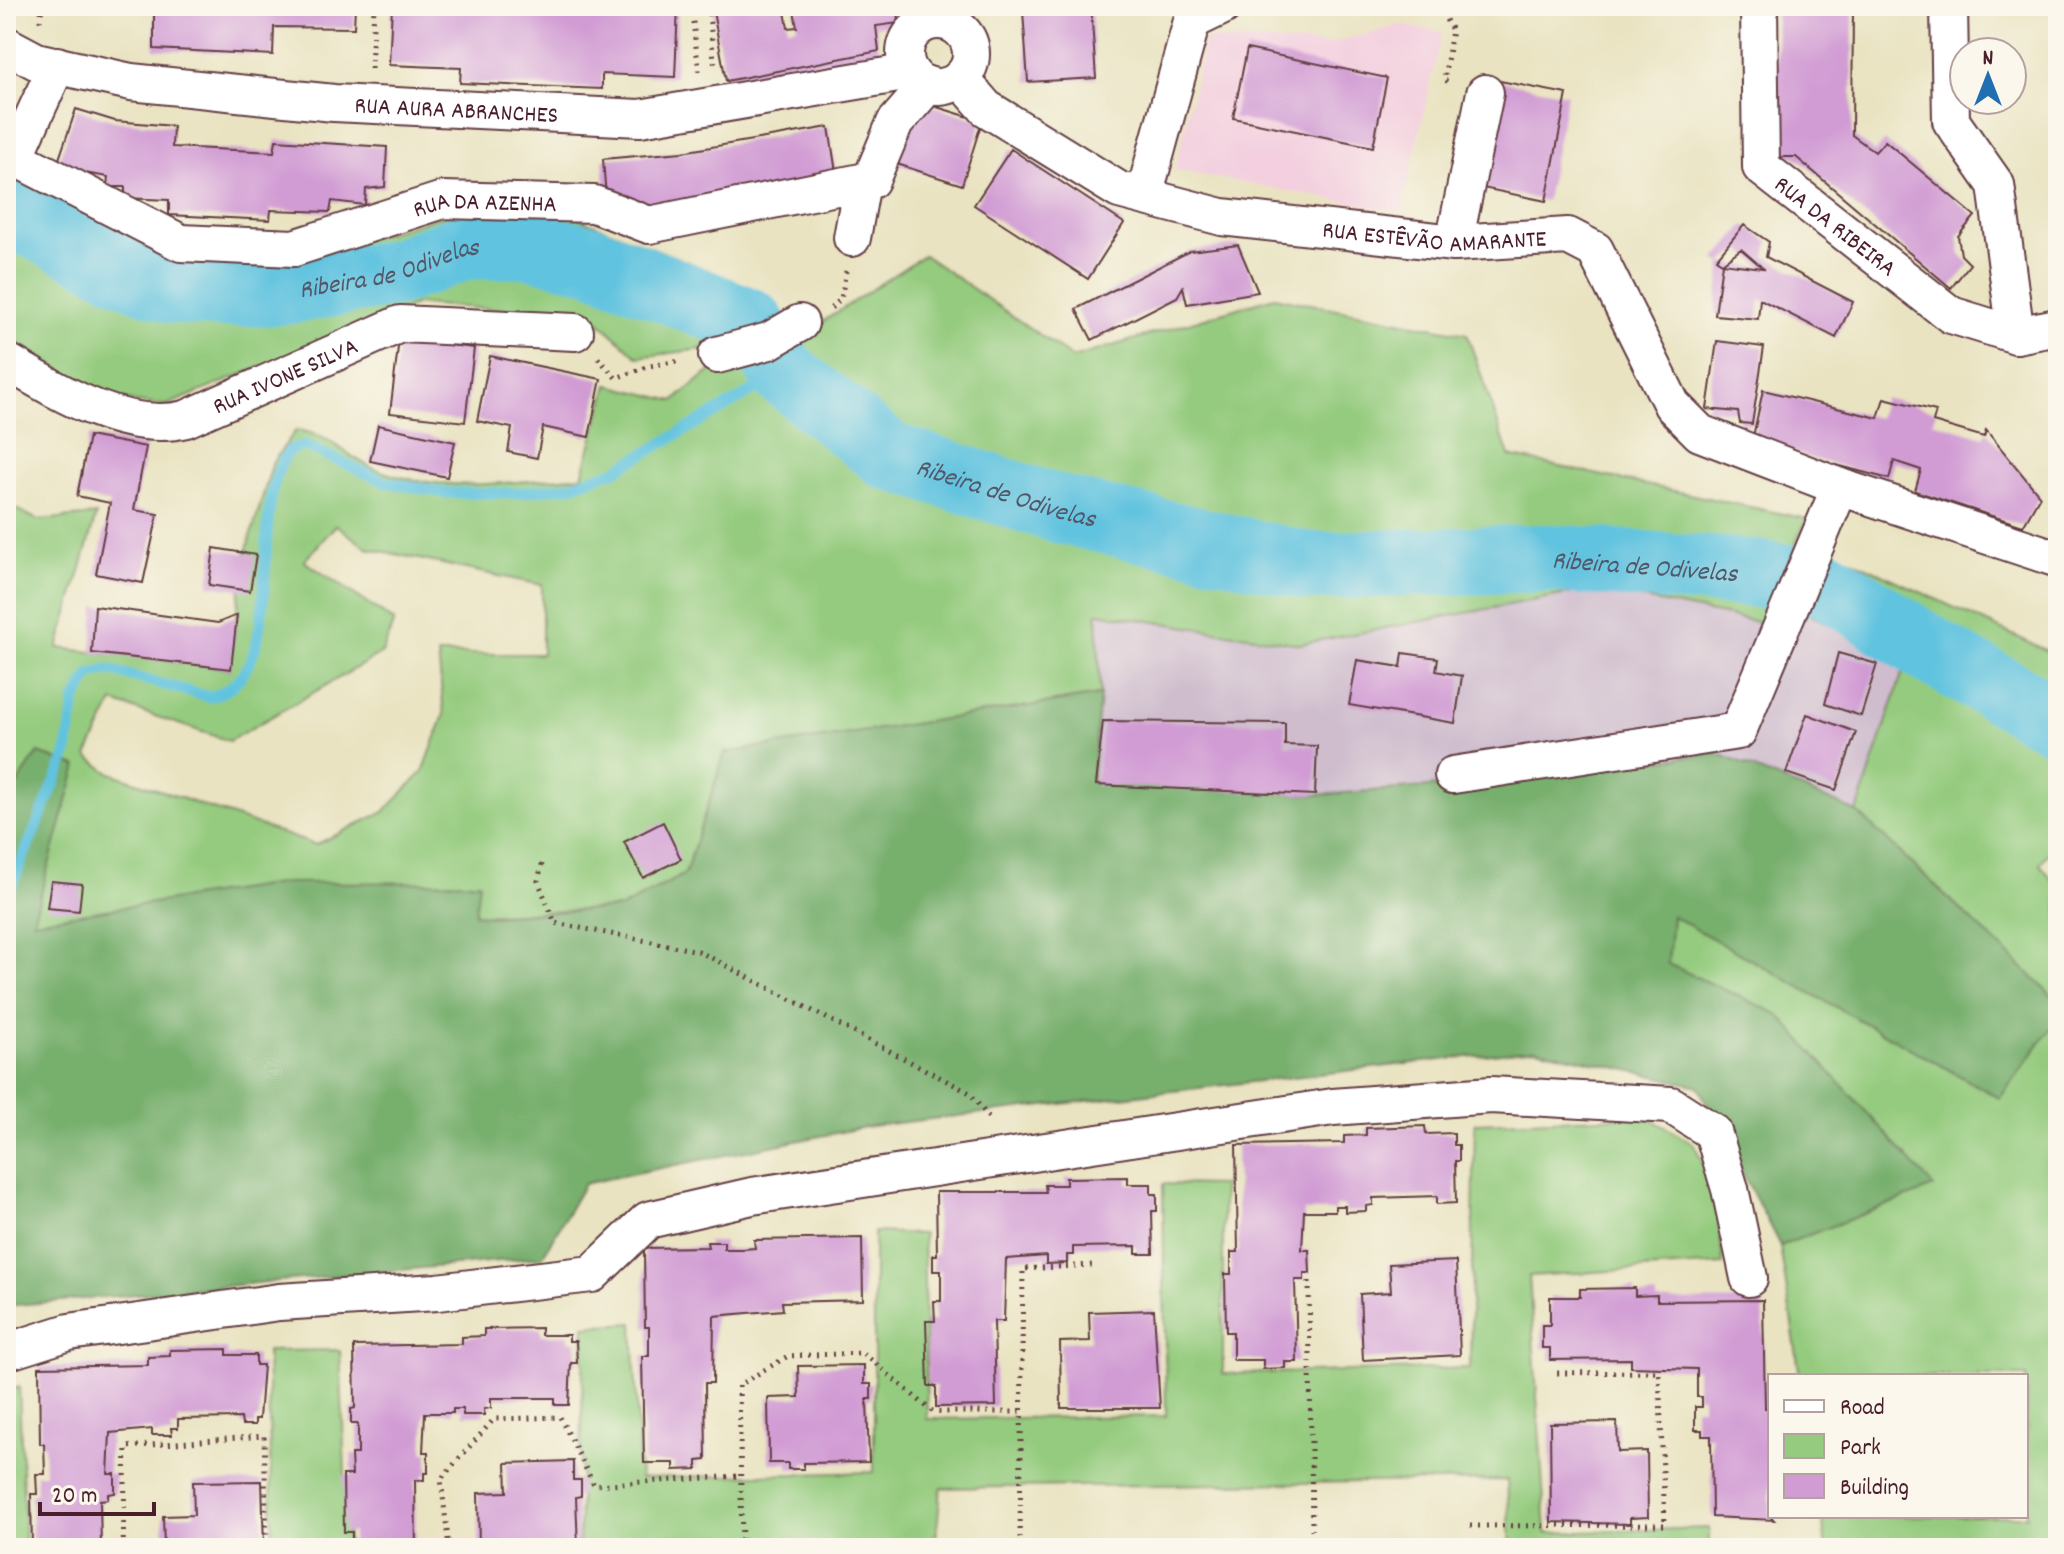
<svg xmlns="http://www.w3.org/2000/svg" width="2064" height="1554" viewBox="0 0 2064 1554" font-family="Dekko,sans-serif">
  <rect width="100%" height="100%" fill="#fbf7ec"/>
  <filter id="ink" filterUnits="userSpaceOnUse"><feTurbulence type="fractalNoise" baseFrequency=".0125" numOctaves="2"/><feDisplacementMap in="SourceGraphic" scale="16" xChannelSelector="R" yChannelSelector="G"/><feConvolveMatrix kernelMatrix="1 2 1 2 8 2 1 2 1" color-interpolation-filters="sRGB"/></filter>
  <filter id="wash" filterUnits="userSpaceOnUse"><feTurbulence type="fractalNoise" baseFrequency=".006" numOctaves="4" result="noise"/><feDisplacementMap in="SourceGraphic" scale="32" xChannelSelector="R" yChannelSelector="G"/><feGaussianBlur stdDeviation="1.8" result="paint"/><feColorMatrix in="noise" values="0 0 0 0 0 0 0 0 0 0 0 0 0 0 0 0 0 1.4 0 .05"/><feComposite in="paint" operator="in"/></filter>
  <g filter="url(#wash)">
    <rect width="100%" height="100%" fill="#e9e3c1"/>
    <!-- built -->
    <path fill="#f3cfdf" d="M1400,25L1442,32L1401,212L1175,170L1205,39L1329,44Z"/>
    <!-- industrial -->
    <path fill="#cfbdce" d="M1594,589L1763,623L1771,597L1906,662L1857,812L1717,753L1428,787L1315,795L1092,782L1100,695L1097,613L1300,644Z"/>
    <!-- green -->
    <path fill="#94cb7e" stroke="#6f7554" stroke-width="2" fill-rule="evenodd" d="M6,167L166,256L301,258L455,212L573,216L733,280L801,336L924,255L1073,358L1274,297L1467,334L1509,456L1807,519L1771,597L1763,623L1594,589L1300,644L1097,613L1100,695L725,753L685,874L621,908L475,915L479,883H285L32,922L38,753L6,800V504L38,520L96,515L58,648L230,669L244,559L273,462L296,430C336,436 342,455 373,468C438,495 513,482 582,476L608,385L674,401L743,344L638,357L591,315L417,304L167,405C101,404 59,368 6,335ZM336,525L367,548L542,585V654H438L444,715L423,772L384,812L315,845L108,772L87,756L113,702L229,741L382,653L394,621L304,561Z
      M1839,554L2058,656V840L2040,864L2058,886V1001L1857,812L1906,662L1811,615Z
      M1672,915L1999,1098L2058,1019V1548H1826L1822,1516H2026V1376H1800L1780,1246L1933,1186L1667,964Z
      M1646,1116L1694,1144L1715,1188L1723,1264L1529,1276L1546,1533L1709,1528V1548H1511L1507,1480L941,1488L935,1548H579L584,1326L633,1323L640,1478L874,1472V1232L923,1234L927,1419L1166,1416L1163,1184L1223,1185V1374L1470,1368L1475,1123Z
      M340,1350L348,1548H273L267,1351Z
      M19,1387L25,1548H6V1392Z"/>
    <!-- forest -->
    <path fill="#77af6d" stroke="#60674c" stroke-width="2" d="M1100,695L1092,782L1315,795L1428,787L1717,753L1857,812L2058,1001V1019L2000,1098L1672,916L1668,964L1778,1014L1934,1187L1780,1246L1698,1086L1536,1049L871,1126L611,1178L584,1184L542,1257L6,1306V800L38,753L77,766L33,921L285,883L479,882L475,914L492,916L621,908L685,874L725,753Z"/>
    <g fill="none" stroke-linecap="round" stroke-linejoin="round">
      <!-- stream -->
      <path stroke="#61c3df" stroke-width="11" d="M6,898L66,756L75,701L90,674L109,670L210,697C296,673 242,507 290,450L304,445L386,482L445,493H515L570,486L614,471L784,373"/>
      <!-- river -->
      <path stroke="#61c3df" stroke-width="68" id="s1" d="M6,211L137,276L175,290L221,294L290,290L394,273L466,246L527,244L591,259L750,322L784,373L889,456L1065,511L1308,566L1547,558L1749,573L1826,583L1940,656L2058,722"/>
    </g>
    <g id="blocks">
      <!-- building -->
      <path fill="#d19cd4" d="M154,6H355L354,28L274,27L273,55L154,49Z
        M392,6L605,13V6H678L675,77L602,74V89L460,83L461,68L389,65Z
        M712,6H784L788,28L797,27L794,10L818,6H898L899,23L876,26L879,51L726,81Z
        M1006,6L1091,7L1096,78L1028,82L1023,11L1007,12Z
        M1776,6H1853L1852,135L1875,152L1885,141L1975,216L1958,236L1961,255L1970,264L1951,288L1796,157H1779Z
        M1247,49L1387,78L1373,147L1233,118Z
        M1500,81L1567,94L1546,201L1478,187Z
        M914,100L982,121L962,185L894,163Z
        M76,109L115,121L173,126L172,147L274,152L276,140L387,147L385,187L366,189L365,205L332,201L330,212L271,210L270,220L169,215V200L125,198V187H107L108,177L56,168Z
        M829,127L839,192L625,212L606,198L603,159L682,152Z
        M1011,149L1124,223L1088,279L974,205Z
        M1744,225L1769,242L1766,257L1853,302L1836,338L1760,299L1758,319L1715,315L1722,263L1763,268L1741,249L1722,263L1716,259Z
        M1238,245L1258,292L1187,304L1183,287L1177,297L1092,340L1076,309L1190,251Z
        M399,339L474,348L465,422L390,413Z
        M1717,341L1764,347L1752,424L1740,423L1738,412L1707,409Z
        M490,356L601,379L589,437L543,427L537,458L508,452L512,428L477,421Z
        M1763,390L1878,418L1884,398L1936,411L1933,422L1984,437L1986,430L2040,496L2023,526L1915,491L1921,470L1894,461L1889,479L1810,458L1753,437Z
        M378,425L455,442L447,477L370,461Z
        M89,436L146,447L134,510L158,514L143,583L96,574L110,503L77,496Z
        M214,548L256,555L250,591L209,585Z
        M95,606L218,623L237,615L231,669L92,653Z
        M1403,653L1438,658L1436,671L1462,676L1455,723L1349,705L1357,660L1401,667Z
        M1838,653L1877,664L1861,716L1825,704Z
        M1807,714L1856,732L1836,790L1786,773Z
        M1103,721L1285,723V745L1317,746L1315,795L1096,785Z
        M663,822L681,859L643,878L624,842Z
        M51,881L82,884L79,911L47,908Z
        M1425,1126L1426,1134L1454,1133V1145H1459V1161H1455L1456,1203L1437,1204V1196L1373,1198V1205L1366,1206V1211L1345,1212V1206H1335V1211H1304L1302,1250H1309L1310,1273H1304V1280H1295L1297,1362H1285V1368L1263,1369V1360H1233V1332H1226L1225,1274H1231V1252H1238L1236,1145L1344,1143V1136L1366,1135V1128Z
        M1128,1177V1184H1151V1194H1157V1211H1152L1153,1254H1136V1246L1073,1247V1255H1067V1263L1046,1264V1256L1006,1259L1004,1321H994L996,1406L936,1407V1386H928L926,1321H935L934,1301H941V1271H933V1255H937L936,1192H1046L1045,1185H1066V1178Z
        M862,1238L863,1300L782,1302L783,1310L714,1316L713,1383H705L706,1460L697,1461V1469L674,1470V1463H644L642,1356H649V1327H645L644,1248L708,1247L707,1242H724V1249H743L755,1248L754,1240Z
        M1456,1261L1460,1355L1363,1360L1360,1294L1391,1292L1389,1264Z
        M1635,1288V1296L1657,1295V1301L1763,1300L1765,1408H1770V1516L1774,1520L1712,1517L1711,1436H1702V1430H1695V1407H1702V1397H1697V1369L1631,1367V1359L1550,1360V1348H1542V1325H1550V1297H1580V1289Z
        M1154,1310L1160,1408H1061L1060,1342L1090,1341L1089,1312Z
        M541,1328V1335H569V1341H576L577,1363H571L569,1405H555V1398H491V1408L484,1409V1415H463V1409H453V1413H425L423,1452H428V1473H424V1480H415L416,1548H352V1532H344L343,1475H352L351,1454H358V1424H351V1409L355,1408L354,1346L462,1344V1337L484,1336V1329Z
        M227,1349V1355H256V1365H263L259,1419H255V1425H242L241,1418L178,1419V1428H171L172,1435H152V1429L110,1433L108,1474H115V1493L108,1494V1499L100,1500L101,1548H32L31,1494H37L36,1474H45L44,1444H40L39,1367L148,1365V1357L170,1356V1350Z
        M864,1365V1384H871V1399H867L869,1462L804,1463V1469H788V1463H769L768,1398L799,1397L798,1366Z
        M1617,1422L1618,1452L1647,1451L1648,1517L1630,1518V1524L1551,1522L1550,1423Z
        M573,1461V1480H581V1496L576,1497L578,1548H479L478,1493L507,1492L506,1463Z
        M262,1481L264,1548H164L163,1516L194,1515L193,1482Z"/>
    </g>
  </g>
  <g filter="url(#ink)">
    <use href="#blocks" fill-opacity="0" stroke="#623c42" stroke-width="2"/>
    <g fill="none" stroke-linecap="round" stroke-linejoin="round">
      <defs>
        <g id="minor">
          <path id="s2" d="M1759,6L1761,167L1951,315L2016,335L2058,327"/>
          <path d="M1949,6L1951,121L1996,185L2016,335"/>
          <circle cx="938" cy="54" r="33"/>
          <path id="s3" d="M6,45L36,61L131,82L334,103L640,118L910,72"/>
          <path id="s4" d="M960,78L986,108L1119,190L1222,217L1454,243L1568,236L1595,250L1672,405L1700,433L1840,487L2058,559"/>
          <path id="s5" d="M6,153L181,243L294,248L443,200L594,204L649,225L871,180L895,123L928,85"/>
          <path d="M15,157L57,65"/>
          <path d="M1144,196L1192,21L1223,6"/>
          <path d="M852,238L862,182"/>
          <path d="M1454,243L1485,93"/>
          <path d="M717,355L769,341L800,323"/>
          <path id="s6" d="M6,361C57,391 125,434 186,419L400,324L575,332"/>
          <path d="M1453,775L1738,731L1840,487"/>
          <path d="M6,1352L69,1332L279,1302L437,1292L592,1274L648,1220L752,1196L1333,1107L1491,1095L1671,1105L1713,1132L1730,1189L1749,1278"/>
        </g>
      </defs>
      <!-- minor casing -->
      <use href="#minor" stroke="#623c42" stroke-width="40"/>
      <!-- path -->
      <path stroke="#623c42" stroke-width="5" stroke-dasharray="2 6" stroke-linecap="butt" d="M691,6L699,71
        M708,6L715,68
        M1438,6L1452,30L1444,80L1450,82
        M40,21L42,6
        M371,69L374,6
        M831,308L841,299L846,271
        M598,358L616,378L649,366L680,361
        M542,864L538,881L555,923L698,951L970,1093L991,1121
        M1309,1281L1312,1530
        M1470,1526L1665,1525L1659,1372L1555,1373
        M1020,1538L1023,1269L1092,1265
        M123,1548L126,1447L264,1436L267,1548
        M449,1548L441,1479L494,1419L560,1417L594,1485L739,1476
        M742,1548L739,1385L788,1356L863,1353L933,1412H1021"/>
      <!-- minor -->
      <use href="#minor" stroke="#fff" stroke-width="36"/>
    </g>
  </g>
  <g text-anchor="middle" stroke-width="7" stroke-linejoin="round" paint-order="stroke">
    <!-- street labels -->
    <g font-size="24" fill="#4a1f2b" stroke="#fbf7ec">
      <text dy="8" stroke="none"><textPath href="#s3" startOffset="458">RUA AURA ABRANCHES</textPath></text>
      <text dy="8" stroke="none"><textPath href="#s5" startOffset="508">RUA DA AZENHA</textPath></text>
      <text dy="8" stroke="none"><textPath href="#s2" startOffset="256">RUA DA RIBEIRA</textPath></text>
      <text dy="8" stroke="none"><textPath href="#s4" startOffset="516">RUA ESTÊVÃO AMARANTE</textPath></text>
      <text dy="8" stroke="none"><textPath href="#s6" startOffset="302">RUA IVONE SILVA</textPath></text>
    </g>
    <!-- water labels -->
    <g font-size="26" font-style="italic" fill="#52586a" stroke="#fbf7ec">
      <text dy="9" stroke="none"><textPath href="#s1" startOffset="404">Ribeira de Odivelas</textPath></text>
      <text dy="9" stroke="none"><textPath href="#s1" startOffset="1100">Ribeira de Odivelas</textPath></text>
      <text dy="9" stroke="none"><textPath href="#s1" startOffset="1748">Ribeira de Odivelas</textPath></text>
    </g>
  </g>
  <!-- margin -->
  <rect width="2064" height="1554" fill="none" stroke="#fbf7ec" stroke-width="32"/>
  <!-- legend -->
  <rect x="1768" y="1374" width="260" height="144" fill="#fbf7ec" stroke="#b4a19f" stroke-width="2"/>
  <rect x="1784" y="1400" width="40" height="12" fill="#ffffff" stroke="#b4a19f" stroke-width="2"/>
  <text x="1840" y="1414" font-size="24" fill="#4a1f2b">Road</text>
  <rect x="1784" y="1434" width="40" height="24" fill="#94cb7e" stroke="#b4a19f" stroke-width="2"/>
  <text x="1840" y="1454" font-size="24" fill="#4a1f2b">Park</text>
  <rect x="1784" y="1474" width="40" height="24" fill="#d19cd4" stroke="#b4a19f" stroke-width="2"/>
  <text x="1840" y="1494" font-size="24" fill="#4a1f2b">Building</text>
  <!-- north arrow -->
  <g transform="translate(1988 76)"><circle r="38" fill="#fbf7ec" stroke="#b4a19f" stroke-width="2"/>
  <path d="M0-6L14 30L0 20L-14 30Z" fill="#1f6fb2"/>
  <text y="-12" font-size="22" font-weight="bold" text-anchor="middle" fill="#4a1f2b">N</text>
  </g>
  <!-- scale -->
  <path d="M40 1502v12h114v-12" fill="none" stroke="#4a1f2b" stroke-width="4"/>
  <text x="52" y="1502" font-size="24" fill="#4a1f2b" stroke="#fbf7ec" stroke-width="6" paint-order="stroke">20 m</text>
</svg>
